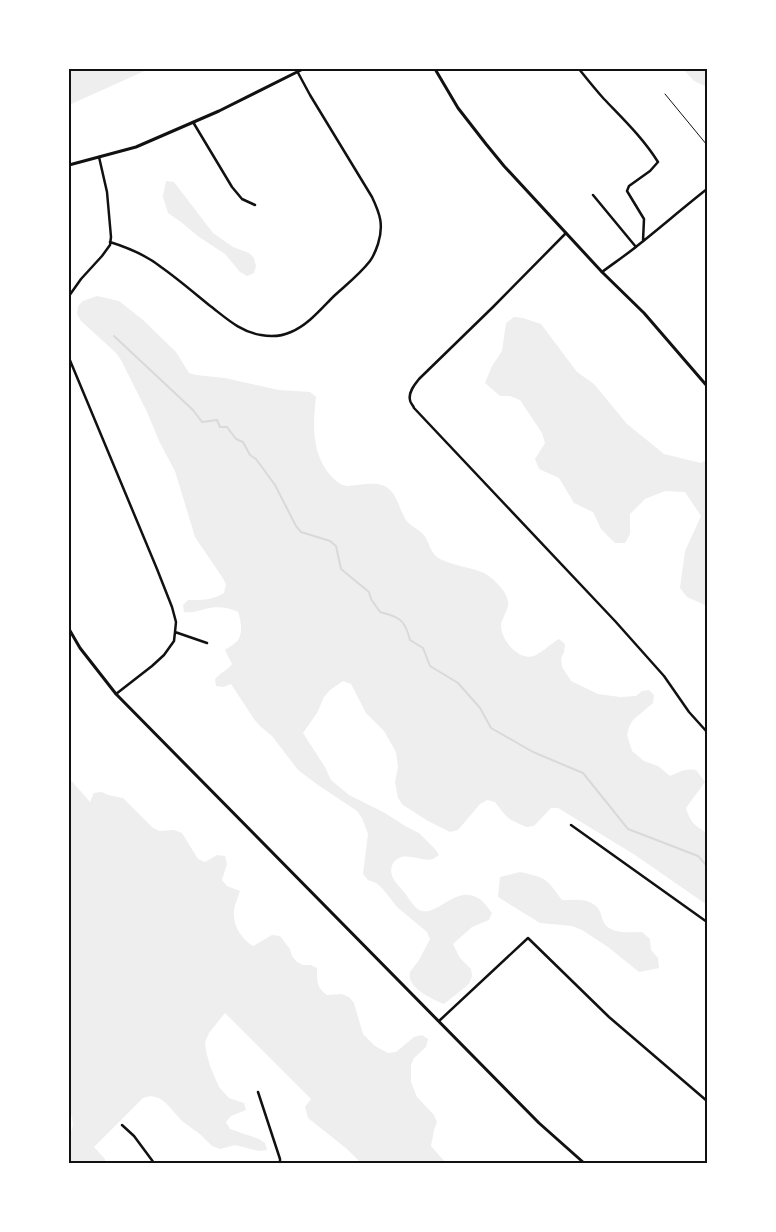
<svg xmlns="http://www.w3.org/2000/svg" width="776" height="1232" viewBox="0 0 776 1232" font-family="Figtree,sans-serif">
  <rect width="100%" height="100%" fill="#fff"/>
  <!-- green -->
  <path fill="#eee" d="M71,69H149L69,105V71Z
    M683,69H707V87L694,81Z
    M166,181L174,182L213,233L233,247L249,253L254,258L256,266L254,273L247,276L240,272L225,254L199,237L181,222L168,213L163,197L162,195L163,196Z
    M97,296L119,301L143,320L176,352L189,373L196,375L225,378L279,390L310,392L316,397C313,424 311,454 331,476C336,481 340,485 347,486C361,486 379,479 390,490C398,498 400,511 406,520C411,527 419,529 424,535C430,543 430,554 440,559C454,566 470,567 484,573C493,578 506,590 508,601C510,609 501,618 501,626C501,640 519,661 534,656C540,654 552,643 559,639L565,644L564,652L561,659L562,667L571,681L598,694L620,697L636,696L642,691L649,690L654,695L653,703L633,720L629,727L627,735L632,751L644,761L658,766L670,776C679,772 686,768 696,770L705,782L686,808C690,822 695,826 707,833V905L635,855L558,808H551L534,826L526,827L511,820L505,815L495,802L487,800L480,804L458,830L450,832L428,821L403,805L398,798L395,782L398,767L396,752L384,731L366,713L351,684L343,681L330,690L324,697L317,713L303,733L325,767L331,780L349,795L385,813L405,826L419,833L435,849L439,855C437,856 435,858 433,859C423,862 409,853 399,858C392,861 389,870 393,878C396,884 403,890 407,896C410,900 414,907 419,910C436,918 455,886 476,897C483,900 488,908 492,913L489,920L472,927L453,944L460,958L471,969L472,976L469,984L444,1004C434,1000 415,991 411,981C409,978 410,975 410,972L419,960L430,939L427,932L397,907L382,888L376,883L368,880L363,874L368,834L362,818L357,811L318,785L298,770L272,736L260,726L254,719L231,684L223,687L216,686L215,679C221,672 227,671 232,664L225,650C229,647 235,644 238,640C243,633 241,620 238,612C229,607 215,606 205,609C197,611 193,613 184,612L183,605L188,600C202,600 213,600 224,593L226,584L222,577L195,537L175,471L160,443L147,412L121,360L116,353L81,321L77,314L78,306L83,301Z
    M514,317L523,318L541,324L577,372L594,384L627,424L664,454L701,463L707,459V608L705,605L687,597L680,588L685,551L701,516L685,492L665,491L645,499L630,514V534L625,543H615L601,529L593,512L574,503L559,478L539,469L535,459L545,443L542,433L520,400L510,396H500L485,383L492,366L502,351L506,323Z
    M69,778L90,802L94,793L102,792L108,795L123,798L152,827L159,831L174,830L182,833L198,859L205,862L217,855L225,856L227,864L222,880L227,886L240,891C238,898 233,908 234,915C234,928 243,940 253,946L272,935L280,936L290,949L292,956L297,962L303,965H311L317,968C317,981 316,987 327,995L342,994L349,997L354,1003L363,1034L375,1046L388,1053L396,1052L414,1037L422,1035L428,1039L426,1047L414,1058L411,1065V1082L417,1097L434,1115L437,1122L434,1130L431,1146L446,1163H361L347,1149L308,1118L305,1107L311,1099L225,1013L209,1033L205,1042L206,1051L210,1066L219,1087L229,1098L244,1103L246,1110L231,1116L226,1122L230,1129L259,1139L265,1143L267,1150L259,1151L235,1145L220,1149L212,1146L201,1135L182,1121L166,1103L159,1098L151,1096L143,1098L94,1147L105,1159V1163H69V1135C75,1126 73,1118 69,1109Z
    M520,872C547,878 546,878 562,900C572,900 585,898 593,904C600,908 601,914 603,921C609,935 630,932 642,932L650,939L651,950L658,958L659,968L639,972L608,947L582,930L572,926L540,923L498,897L500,877Z"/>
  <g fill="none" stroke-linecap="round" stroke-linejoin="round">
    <!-- stream -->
    <path stroke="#d9d9d9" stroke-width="2" d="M114,336L193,410L202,422L217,420L220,427H227L236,439L243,442L250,455L256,459L275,485L296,526L301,532L330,541L336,546L341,569L369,592L371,599L380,612C400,617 405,620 410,640L423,648L430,666L458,683L480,708L491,728L533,752L583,773L628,829L698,856L707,866"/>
    <!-- service -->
    <path stroke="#111" stroke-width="1" d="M665,94L707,145"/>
    <!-- minor -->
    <path stroke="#111" stroke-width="2.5" d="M579,69C587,79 595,89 604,99C623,119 643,138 658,162L650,171L629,186L627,191L644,219L643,241
      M193,122L232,187L242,199L255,205
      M593,195L636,247
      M566,233L493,307L419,379C415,384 408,392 410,400C410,403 413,405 414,408L615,621L664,676L689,712L707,732
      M110,242C129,248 146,255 161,267C178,279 193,292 209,305C225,317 240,332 261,335C271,337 282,336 291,332C308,325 321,309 334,296C346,285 360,274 370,261C373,257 376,250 378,244C384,225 380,214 372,197L310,95L296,69
      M602,272C614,263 626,255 637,246C661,227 684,207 707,189
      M69,296L81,279L102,256L110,245L111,237L107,192L99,157
      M69,358L157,569L172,607L176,622L175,632L174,641L164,655L152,666L116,694
      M175,632L207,643
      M571,825L707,922
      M439,1021L528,938L609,1017L707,1101
      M258,1092L280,1159V1163
      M122,1125L134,1136L154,1163"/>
    <!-- tertiary -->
    <path stroke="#111" stroke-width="3" d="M435,69L458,108L486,144L504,166L602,272L644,313L707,386
      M69,165L136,147L219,111L303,69
      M69,629L80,648L116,694L539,1123L584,1163"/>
  </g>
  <!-- border -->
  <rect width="776" height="1232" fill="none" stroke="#ffffff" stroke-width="140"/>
  <rect x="70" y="70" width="636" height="1092" fill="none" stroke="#111" stroke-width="2"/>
</svg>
